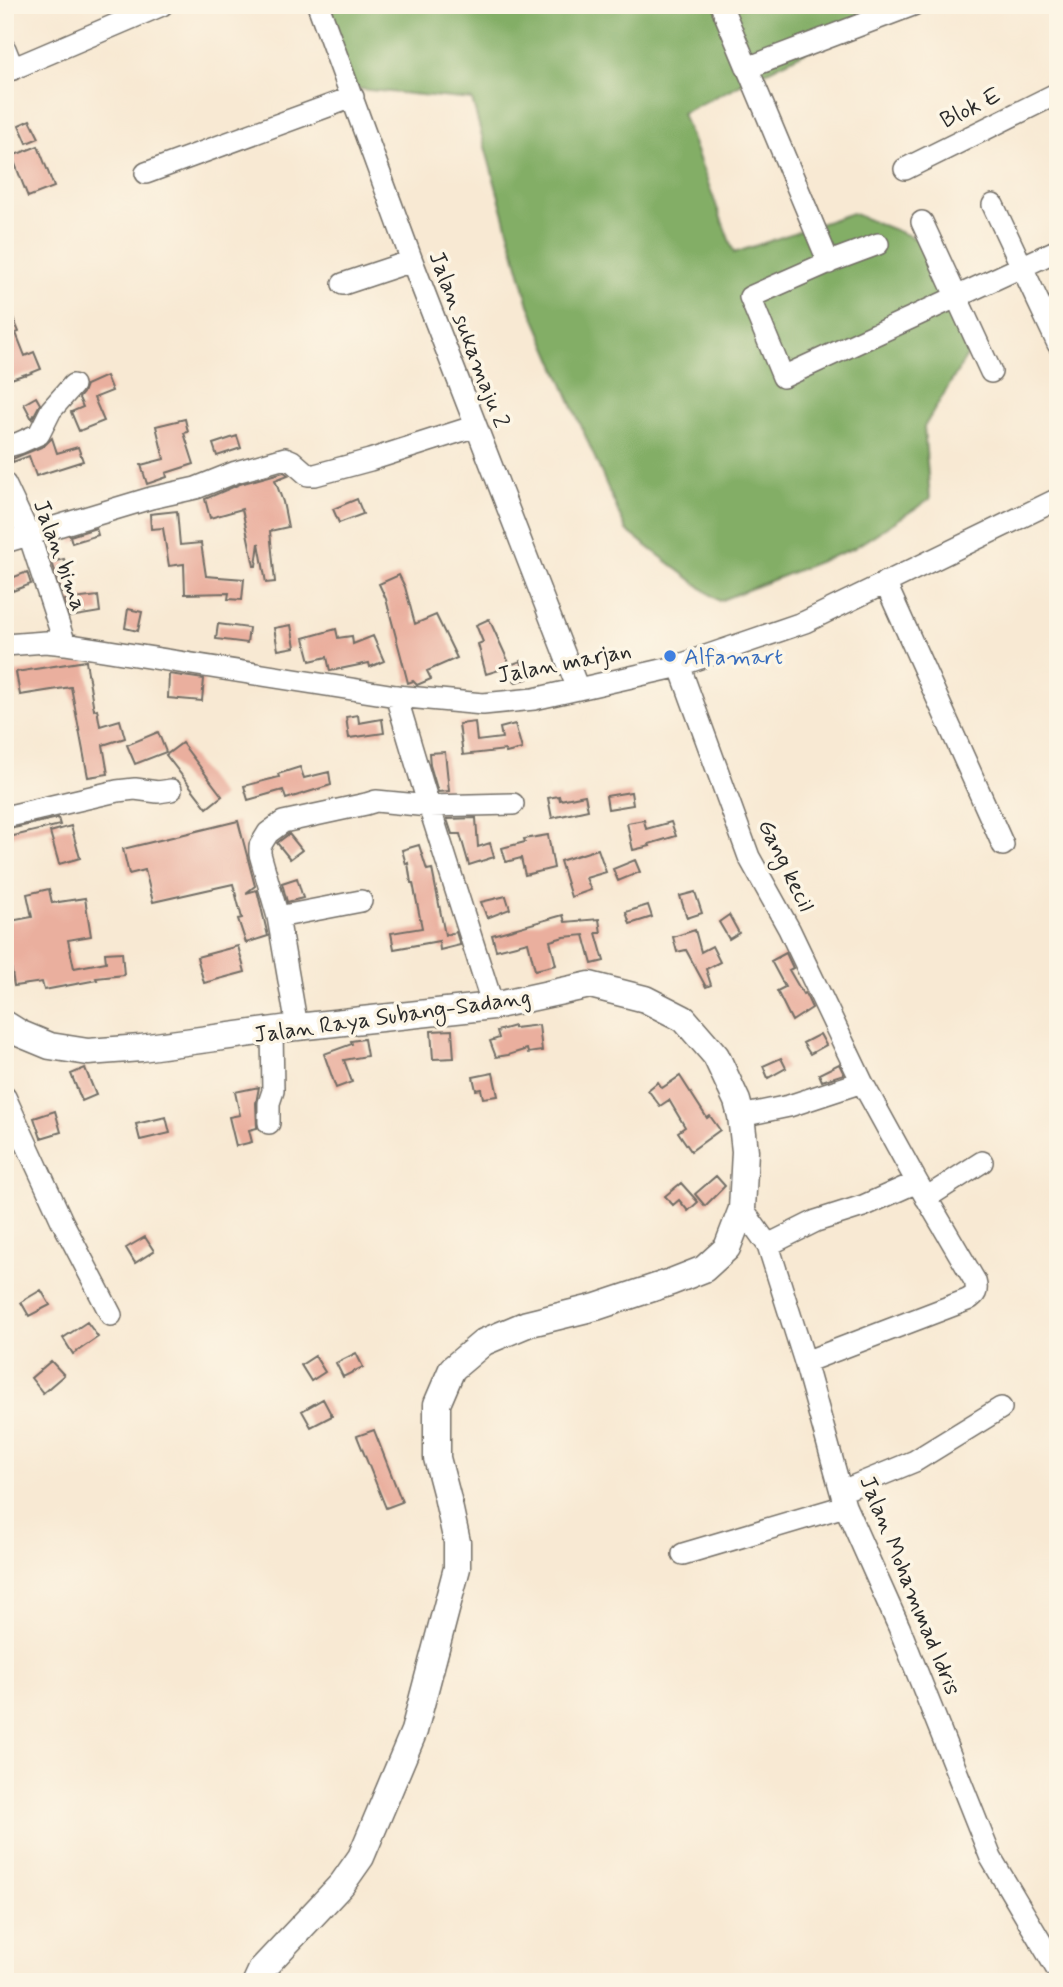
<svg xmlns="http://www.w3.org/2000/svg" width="1063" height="1987" viewBox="0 0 1063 1987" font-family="Mynerve,sans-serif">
  <rect width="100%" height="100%" fill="#fcf5e5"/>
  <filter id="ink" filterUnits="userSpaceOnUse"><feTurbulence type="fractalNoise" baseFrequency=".0143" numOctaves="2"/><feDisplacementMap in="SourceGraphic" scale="14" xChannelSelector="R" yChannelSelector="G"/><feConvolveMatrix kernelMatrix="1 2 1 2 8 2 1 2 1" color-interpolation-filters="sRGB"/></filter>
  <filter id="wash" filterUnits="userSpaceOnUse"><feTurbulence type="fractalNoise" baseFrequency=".00686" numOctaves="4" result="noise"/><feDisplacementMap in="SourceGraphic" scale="28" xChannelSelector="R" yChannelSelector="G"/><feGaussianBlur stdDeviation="1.57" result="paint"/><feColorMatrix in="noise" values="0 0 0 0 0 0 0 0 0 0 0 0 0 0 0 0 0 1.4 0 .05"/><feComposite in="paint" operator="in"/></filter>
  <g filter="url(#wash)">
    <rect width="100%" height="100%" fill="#f8e9d3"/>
    <!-- forest -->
    <path fill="#83ae66" stroke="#576c48" stroke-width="2" d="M334,5H907L879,16L682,113L734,253L852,213L920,240L968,354L924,427L930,499L854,548L719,601L626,530L529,305L472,100L349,88L328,31Z"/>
    <g id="blocks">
      <!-- building -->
      <path fill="#eaaf9e" d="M30,120L39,138L27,143L19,125Z
        M38,146L54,187L28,197L12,156Z
        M5,298L19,332L16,333L25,356L34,352L41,369L26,375V374L5,381Z
        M106,376L112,391L94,398L104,421L79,431L71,412L83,407L79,398L83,393L86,385Z
        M36,397L40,404L32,419L24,404Z
        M185,419L188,432L184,433L194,464L166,473L167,477L147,484L141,465L164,459L156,426Z
        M237,436L241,448L217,456L213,444Z
        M52,438L57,453L78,447L83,461L36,476L29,456L13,462L12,459L44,446Z
        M284,472L288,475L275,480L283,502L288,527L270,531L275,582L266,583L259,543L256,566H254L242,509L210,518L205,499L240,484Z
        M357,499L363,514L339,523L333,509Z
        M177,511L180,545L201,543L206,576L244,579L242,600L228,599L229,593L185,594L184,564L169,566L163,528L151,529L150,514Z
        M96,528L98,535L72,543L70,536Z
        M64,559L72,590L62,593L52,562Z
        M27,572L31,584L13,591L9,579Z
        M399,575L405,587L415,624L436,615L457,658L427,671L431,679L417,685L413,681L408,683L386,599L379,584Z
        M98,596L100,612L70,617L64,600Z
        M128,609L142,612L138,631L125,628Z
        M489,619L510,665L521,661L527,679L515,682L509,667L486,674L478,644L483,642L476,625Z
        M218,624L249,628L247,643L216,639Z
        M291,625L295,647L278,650L274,628Z
        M336,629L338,638L352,636L353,644L373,636L384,661L370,667L369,663L330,671L327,657L310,661L304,638Z
        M86,661L94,710L97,709L100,726L120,720L125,738L103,745L108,774L88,777L71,687L20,695L16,672Z
        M169,674L204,679L202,701L168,698Z
        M358,715L359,723L382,719L384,733L349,738L346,717Z
        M475,722L477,741L502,738L500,728L515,724L522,749L506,753L505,750L463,755L459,724Z
        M158,732L166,752L135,764L127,745Z
        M182,743L222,796L207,808L166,755Z
        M445,752L449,791L438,792L430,765L429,753Z
        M300,767L304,778L329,772L331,785L286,799L283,790L248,800L244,786L279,777L278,774Z
        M631,792L633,805L608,809L606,796Z
        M585,795L588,810L552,818L548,798L559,796L560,800Z
        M58,818L60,825L5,838V830Z
        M476,818L478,847L490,843L494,857L469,865L460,834H452L447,819Z
        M644,820L646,829L671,822L676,836L649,844L650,846L633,850L627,823Z
        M238,821L255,886L246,893L257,890L268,936L246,943L238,919L242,918L233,884L153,902L145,870L129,874L123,849Z
        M71,826L80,858L59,864L50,832Z
        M289,834L302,850L290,859L277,843Z
        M548,835L554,868L525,875L521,858L506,862L502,848L525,842L524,839Z
        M419,845L427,870L432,869L445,935L456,932L460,945L440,950L439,941L394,949L391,933L422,928L413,883H411L408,863L406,864L402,850Z
        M598,849L606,872L586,878L591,890L571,897L560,861Z
        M635,860L640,872L618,881L613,869Z
        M297,878L303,898L287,902L282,883Z
        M49,889L52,903L85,898L91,936L68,940L74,968L106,962L105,953L122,952L124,975L96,978L97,980L44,990L42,982L14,986L11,965L5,966V922L32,917L27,894Z
        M695,892L702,913L687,918L680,896Z
        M506,896L510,909L487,918L481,902Z
        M648,905L652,917L630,924L626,912Z
        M563,915L565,922L599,919L601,933H596L604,961L592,964L584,935L564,937L550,941L556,965L535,970L528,942L496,950L492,935Z
        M729,915L739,933L729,939L719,922Z
        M695,930L701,952L712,946L720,962L706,969L711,985L706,987L686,950L677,952L673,937Z
        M238,946L245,972L204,983L197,957Z
        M786,953L793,968L789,970L803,994L805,993L812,1008L792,1021L777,991L785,987L771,961Z
        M539,1025L542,1051L528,1053L527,1049L508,1055L496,1057L490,1041L499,1038L497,1031L514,1026V1028Z
        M452,1030L454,1058L433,1059L431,1031Z
        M820,1034L826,1045L810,1054L803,1043Z
        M364,1039L367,1056L344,1060L352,1082L336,1088L324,1054L352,1044L351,1041Z
        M781,1058L786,1068L768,1078L763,1066Z
        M839,1064L844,1074L822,1081L819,1074Z
        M85,1068L96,1095L82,1101L71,1074Z
        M493,1073L498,1096L483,1098L481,1089L476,1090L473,1077Z
        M680,1076L707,1118L710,1116L720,1130L691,1151L678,1132L685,1127L669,1100L660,1106L648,1090L658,1082L662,1088Z
        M259,1087L256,1103L257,1128L249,1130L252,1142L236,1146L229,1117L240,1115L235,1092Z
        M55,1111L61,1132L41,1138L34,1118Z
        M166,1117L170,1133L140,1140L136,1124Z
        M716,1176L725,1186L705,1206L695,1194Z
        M681,1183L698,1202L688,1211L679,1200L673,1205L665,1196Z
        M145,1237L154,1251L135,1263L126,1248Z
        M41,1290L50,1305L29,1316L21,1302Z
        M87,1322L98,1337L73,1354L63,1338Z
        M356,1353L363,1367L343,1377L336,1363Z
        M315,1356L325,1372L311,1381L301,1365Z
        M51,1361L64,1375L43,1393L31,1378Z
        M323,1399L332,1416L311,1427L302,1411Z
        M374,1430L402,1502L386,1508L357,1436Z"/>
    </g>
  </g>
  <g filter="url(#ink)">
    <use href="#blocks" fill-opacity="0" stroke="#736e66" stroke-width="2"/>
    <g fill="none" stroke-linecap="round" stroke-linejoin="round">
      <defs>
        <path id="minor" d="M318,5L412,261L578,689
          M721,5L829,263
          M5,49L13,69
          M747,68L913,5
          M5,72L162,5
          M905,169L1058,93
          M146,173L353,97
          M993,205L1058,344
          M922,222L991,372
          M878,244L827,263L750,297L783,377L1058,250
          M343,284L412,261
          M5,447L19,443L39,434L51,410L73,385
          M5,484L29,535L65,644
          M5,542L151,498L196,488L236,472L285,458L292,461L308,475H315L370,460L476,426
          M885,582L1003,845
          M5,645L46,642L65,644L396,696L483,704L534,699L671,668L805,622L1058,499
          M679,665L749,857L789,929L862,1082
          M396,696L429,806L493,1006
          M5,817L117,791L135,789L158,792L171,790
          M278,917L361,901
          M297,1027L278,917L260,854V846L268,833L283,822L366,804L376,801L429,806L513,804
          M5,1097L62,1221L111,1315
          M741,1116L789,1106L862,1082L917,1182L863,1206L816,1221L768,1245
          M269,1123V1103L273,1091L272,1031
          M926,1198L982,1162
          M742,1209L768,1245L805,1362L845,1506L899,1627L991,1858L1058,1971
          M805,1362L967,1300C976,1295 978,1291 975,1281L917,1182
          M842,1491L915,1461L1001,1408
          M683,1554L845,1506"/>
        <path id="major" d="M5,1024L21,1034L50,1046L88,1052L141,1048L297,1027L493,1006L590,985L645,999L684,1019L716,1056L737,1101L741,1116L745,1151L742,1209L727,1248L704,1269L671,1282L596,1307L527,1324L484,1342L452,1369L437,1404V1458L447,1496L457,1542V1568L414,1731L361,1857L342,1884L262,1969L256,1982"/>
      </defs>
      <!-- minor casing -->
      <use href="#minor" stroke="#736e66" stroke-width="24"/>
      <!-- major casing -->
      <use href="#major" stroke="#736e66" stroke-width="29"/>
      <!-- minor -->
      <use href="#minor" stroke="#fff" stroke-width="21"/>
      <!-- major -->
      <use href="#major" stroke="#fff" stroke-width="26"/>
    </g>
  </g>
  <!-- markers -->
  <circle fill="#3f7fe0" stroke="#fcf5e5" stroke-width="2.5" cx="670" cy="656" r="7"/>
  <g text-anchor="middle" stroke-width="7" stroke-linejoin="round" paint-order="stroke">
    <!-- street labels -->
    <g font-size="23" fill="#2b2b2b" stroke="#fcf5e5">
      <text transform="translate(970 107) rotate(-26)" y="8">Blok E</text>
      <text transform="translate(470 339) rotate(69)" y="8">Jalan sukamaju 2</text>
      <text transform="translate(61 555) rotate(70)" y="8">Jalan bima</text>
      <text transform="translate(564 662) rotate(-11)" y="8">Jalan marjan</text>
      <text transform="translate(787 865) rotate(64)" y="8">Gang kecil</text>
      <text transform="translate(392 1015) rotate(-8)" y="8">Jalan Raya Subang-Sadang</text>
      <text transform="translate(911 1585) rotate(68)" y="8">Jalan Mohammad Idris</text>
    </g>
    <!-- shop labels -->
    <g font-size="23" fill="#366cbe" stroke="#fcf5e5" text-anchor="start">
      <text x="684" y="664">Alfamart</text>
    </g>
  </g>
  <!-- margin -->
  <rect width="1063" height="1987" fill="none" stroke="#fcf5e5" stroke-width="28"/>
</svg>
